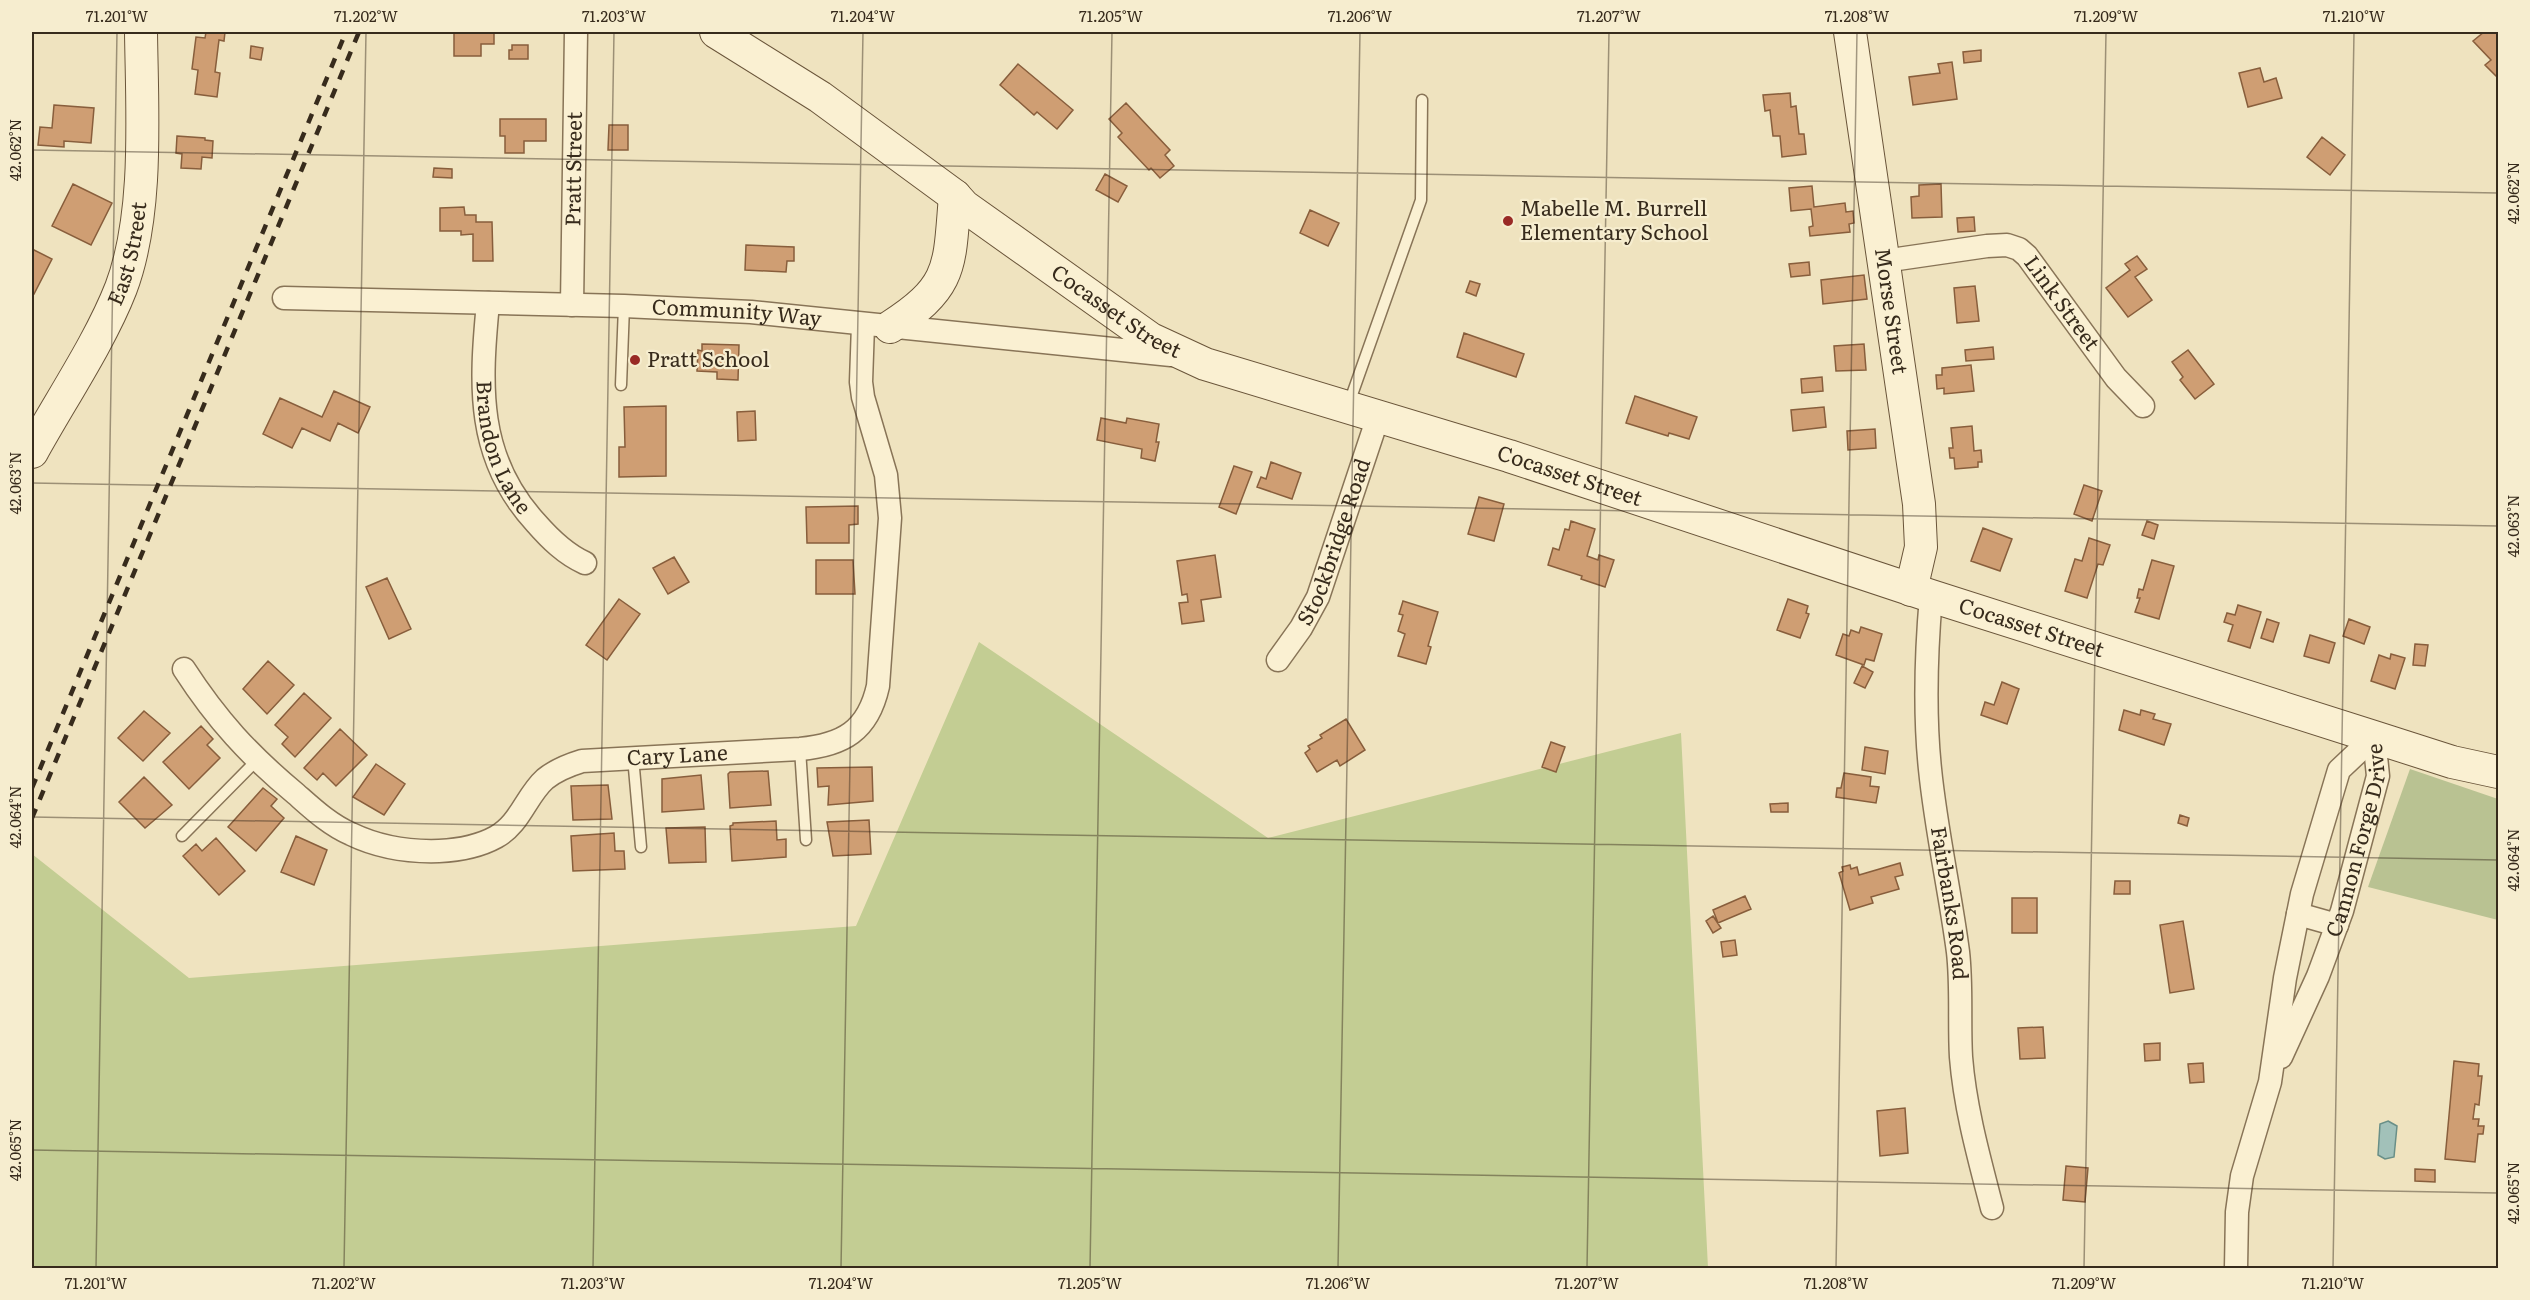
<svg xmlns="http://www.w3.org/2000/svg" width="2530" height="1300" viewBox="0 0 2530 1300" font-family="Literata,serif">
  <rect width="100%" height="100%" fill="#efe3bf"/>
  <!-- green -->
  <path fill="#c3cd93" d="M979,642L1268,838L1681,733L1708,1268H32V854L189,978L856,926Z"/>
  <!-- cemetery -->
  <path fill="#b9c292" d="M2410,769L2498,799V920L2368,887Z"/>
  <!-- water -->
  <path fill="#a2c1b9" stroke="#698f87" stroke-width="1.5" d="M2388,1121L2397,1126L2394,1157L2385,1159L2378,1155L2380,1124Z"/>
  <!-- building -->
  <path fill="#cf9e73" stroke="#885e3c" stroke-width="1.5" d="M206,32H225L224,41L219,40L215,72L220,73L217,97L195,94L198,70L192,69L196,37L205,38Z
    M454,32H494V44H481V56H454Z
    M2484,32H2498L2497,77L2485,65L2491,60L2473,41Z
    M512,45H528V59H509V50H512Z
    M251,46L263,48L261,60L250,58Z
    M1981,50V61L1964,63L1963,52Z
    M1952,62L1957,99L1913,105L1909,77L1940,73L1938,64Z
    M1018,64L1073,110L1057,129L1037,112L1034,115L1000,85Z
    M2260,68L2264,82L2276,78L2282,98L2248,107L2239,73Z
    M1790,93L1791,107L1796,106L1799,134H1804L1806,154L1782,157L1780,136H1773L1770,110L1765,111L1763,95Z
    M1126,103L1170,150L1165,155L1174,166L1160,178L1151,168L1149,170L1118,137L1122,133L1109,119Z
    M54,105L94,108L91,143L64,141V147L38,145L40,127L52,128Z
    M500,119H546V141H524V153H505V136H500Z
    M609,125H628V150H608Z
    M177,136L205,138V140L213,141L212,158L202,157L201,169L181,168L182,154L176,153Z
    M2322,137L2345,155L2330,175L2307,157Z
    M434,168L452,169V178L433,177Z
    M1105,174L1127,186L1118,202L1096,190Z
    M73,184L112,203L91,245L52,226Z
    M1941,184L1942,217L1912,218L1911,197L1919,196V185Z
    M1812,186L1814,207L1845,203L1846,212L1853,211L1854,223L1849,224L1850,232L1810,236L1809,227L1813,226L1811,209L1791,211L1789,188Z
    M464,207L465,215H476V222H492L493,261H473V234L461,235V231H440V208Z
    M1310,210L1339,223L1328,246L1300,233Z
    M1974,217L1975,231L1958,232L1957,218Z
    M746,245L794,247V261H787L786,272L745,270Z
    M32,249L52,259L34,294L32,293Z
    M2137,256L2147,269L2135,277L2152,300L2128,317L2106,288L2130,270L2125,264Z
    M1809,262L1810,275L1791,277L1789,264Z
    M1864,275L1867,299L1823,304L1821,280Z
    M1470,281L1480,284L1476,296L1466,292Z
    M1975,286L1979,321L1957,323L1954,288Z
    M1464,333L1524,354L1516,377L1457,357Z
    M702,344L739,345L738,380L717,379V372L697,371L698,350L702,351Z
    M1864,344L1866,370L1836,371L1834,346Z
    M1993,347L1994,359L1966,361L1965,350Z
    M2188,350L2214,384L2195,399L2180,380L2183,377L2172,362Z
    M1971,365L1974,391L1944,394V388L1937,389L1936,375H1942V368Z
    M1822,377L1823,391L1802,393L1801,379Z
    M334,391L370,407L358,433L338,423L330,441L302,428L292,448L263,434L280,398L322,417Z
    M1635,396L1697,417L1689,439L1669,433L1668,436L1626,423Z
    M666,406V476L619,477V447H625L624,407Z
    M1824,407L1826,427L1793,431L1791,410Z
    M755,411L756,440L738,441L737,412Z
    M1101,418L1126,423L1127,418L1159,424L1156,442H1159L1155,461L1141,458L1142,449L1097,440Z
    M1972,426L1974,451L1981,450L1982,462H1978V467L1955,469L1954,458H1950L1949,448H1953L1951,428Z
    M1875,429L1876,448L1848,450L1847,431Z
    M1271,462L1301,473L1292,499L1257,487L1261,477L1266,479Z
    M1234,466L1252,472L1236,514L1219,507Z
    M2084,485L2102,491L2092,521L2074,514Z
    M1479,497L1504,504L1494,541L1468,534Z
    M858,506V524L849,525V543H807L806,507Z
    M1571,521L1595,529L1587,556L1598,560L1599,555L1614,560L1605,587L1581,579L1582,576L1548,565L1553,548L1559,550L1565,529L1569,530Z
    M2147,521L2158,525L2154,539L2142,535Z
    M1983,528L2012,539L2000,571L1971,561Z
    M2089,538L2110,545L2103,565L2098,564L2087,598L2065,591L2075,559L2082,561Z
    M1215,555L1221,597L1201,600L1204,621L1182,624L1179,603L1188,602L1187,594L1182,595L1177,561Z
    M674,557L689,582L668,594L653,568Z
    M816,560H853L855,594H816Z
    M2152,560L2174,566L2159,619L2135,612L2140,598H2137L2139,589L2143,590Z
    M387,578L411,629L389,639L366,587Z
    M619,599L640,614L607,660L586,645Z
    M1788,599L1808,606L1806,613L1809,614L1800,638L1777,630Z
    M1403,601L1438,612L1428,646L1431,647L1426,664L1398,656L1405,634L1398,631L1403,615L1399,614Z
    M2238,605L2261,612L2250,648L2228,641L2233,625L2224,622L2227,613L2235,615Z
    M2267,619L2279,623L2273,642L2261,638Z
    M2349,619L2370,627L2364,644L2343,636Z
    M1861,627L1882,634L1874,661L1866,659L1864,665L1836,655L1843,634L1849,636L1851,630L1859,633Z
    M2310,635L2335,643L2329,663L2304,656Z
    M2415,644L2428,645L2425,666L2413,665Z
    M2391,654L2405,658L2395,689L2371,681L2379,655L2390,659Z
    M268,661L294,685L267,714L243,689Z
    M1862,666L1873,672L1865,688L1854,683Z
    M2002,682L2019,689L2007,724L1981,715L1985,702L1994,705Z
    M304,693L331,718L295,757L282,744L288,737L275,725Z
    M2124,710L2140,715L2141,710L2155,714L2153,719L2171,724L2164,745L2119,730Z
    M144,711L170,733L143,761L118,738Z
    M1346,719L1365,750L1340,766L1337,760L1317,772L1305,753L1310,749L1308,746L1322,738L1320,735Z
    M201,726L213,739L207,745L220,758L189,789L163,762Z
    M340,729L367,755L336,786L323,773L317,780L304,768Z
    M1551,742L1565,747L1556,772L1542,767Z
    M1865,747L1888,751L1885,774L1862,770Z
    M376,764L405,784L384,815L353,797Z
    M872,767L873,801L828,805L829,786L818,787L817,768Z
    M768,771L771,805L730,808L728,774L730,772Z
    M1844,773L1871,777L1870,786L1879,787L1876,803L1836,797L1837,788H1841Z
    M701,775L704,809L662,812V779Z
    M144,777L172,805L145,828L119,802Z
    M608,785L612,819L573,820L571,786Z
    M263,788L277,799L271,806L284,818L256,851L228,827Z
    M1788,803V812H1771L1770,804Z
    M2180,815L2189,818L2187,826L2178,823Z
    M869,820L871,854L833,856L827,822Z
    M776,821L777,840L786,839V857L732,861L730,826L733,825V823Z
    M705,827L706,862L669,863L666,828Z
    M614,833L615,851H624L625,869L573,871L571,836Z
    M296,836L327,850L314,885L281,872Z
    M216,838L245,871L219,895L183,856L196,844L202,851Z
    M1900,863L1903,875L1895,877L1899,889L1871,897L1873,903L1850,910L1839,873L1843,871L1842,867L1850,865L1851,869L1857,867L1859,875Z
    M2115,881H2130V894H2114Z
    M1745,896L1751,909L1718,923L1713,910Z
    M2012,898H2037V933H2012Z
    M1713,916L1721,928L1713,933L1706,921Z
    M2183,921L2194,989L2170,993L2160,925Z
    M1735,940L1737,955L1723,957L1721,942Z
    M2043,1027L2045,1058L2020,1059L2018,1028Z
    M2160,1043V1060L2145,1061L2144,1044Z
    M2454,1061L2479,1064L2478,1076H2482L2479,1105L2475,1104L2473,1119H2479L2478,1126H2484L2483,1134H2478L2475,1162L2445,1159Z
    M2203,1063L2204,1082L2190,1083L2188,1064Z
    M1905,1108L1908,1153L1880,1156L1877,1111Z
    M2066,1166L2088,1168L2085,1202L2063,1200Z
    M2415,1169L2435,1170V1182L2415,1181Z"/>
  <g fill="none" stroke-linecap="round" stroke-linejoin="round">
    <defs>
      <path id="lane" d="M621,385L624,306
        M1348,406L1421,200L1422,100
        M800,749L806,840
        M633,757L641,847
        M182,836L257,760"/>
      <g id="street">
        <path id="s1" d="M1884,261L1987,246L2007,245L2019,249L2027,256L2116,378L2143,406"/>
        <path id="s2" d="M284,298L624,306L751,312L1171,355"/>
        <path id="s3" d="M488,303C480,386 476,458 536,523C550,539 565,554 585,563"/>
        <path id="s4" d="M572,305L576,32"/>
        <path id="s5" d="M1931,596C1926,654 1924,711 1930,769C1936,830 1950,891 1958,952C1962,987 1959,1022 1961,1057C1965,1108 1979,1158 1992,1208"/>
        <path id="s6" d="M1278,660L1301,628L1318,597L1378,417"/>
        <path id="s7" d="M184,669C217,720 249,755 296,794C313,809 330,825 351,834C378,847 409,852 439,851C460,850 478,847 496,837C520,824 526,796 545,779C556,770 569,765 582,761L800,749C843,745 868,731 878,686L890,518L886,475L863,397L861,382L863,325"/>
        <path d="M2298,914L2337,925"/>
        <path id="s8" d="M2281,1057L2318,976L2342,911L2378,776L2374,737"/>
        <path d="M2236,1268L2237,1212L2242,1176L2270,1082L2285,978L2302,894L2339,770L2374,737"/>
      </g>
      <g id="secondary">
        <path id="s9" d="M716,32L820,97L955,196L964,206L1151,339L1205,364L1509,456L1931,596L2374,737L2452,762L2498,772"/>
        <path id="s10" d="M1850,32L1919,504L1921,547L1911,590"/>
        <path d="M890,327C954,286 949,266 955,196"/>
        <path id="s11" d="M32,452C60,401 100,342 121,288C149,214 142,111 141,32"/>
      </g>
    </defs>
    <!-- lane casing -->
    <use href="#lane" stroke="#887457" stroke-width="13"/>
    <!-- street casing -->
    <use href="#street" stroke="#887457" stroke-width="25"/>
    <!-- secondary casing -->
    <use href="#secondary" stroke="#6a553a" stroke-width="34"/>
    <!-- lane -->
    <use href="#lane" stroke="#faf0d2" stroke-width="10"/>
    <!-- street -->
    <use href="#street" stroke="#faf0d2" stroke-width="22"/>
    <!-- secondary -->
    <use href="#secondary" stroke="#faf0d2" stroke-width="32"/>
    <!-- rail -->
    <path stroke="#372b1c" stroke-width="4.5" stroke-dasharray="10 10" stroke-linecap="butt" d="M32,788L346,32
      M32,818L359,32"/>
  </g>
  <!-- ticks -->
  <path fill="none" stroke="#372b1c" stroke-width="1.5" stroke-opacity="0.45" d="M32,150L2498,193M32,483L2498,526M32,817L2498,860M32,1150L2498,1193M96,1268L117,32M344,1268L366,32M593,1268L614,32M841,1268L863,32M1090,1268L1112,32M1338,1268L1360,32M1587,1268L1609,32M1836,1268L1857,32M2084,1268L2106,32M2333,1268L2354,32"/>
  <!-- markers -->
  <g fill="#992a25" stroke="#f6edcf" stroke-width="2">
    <circle cx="1508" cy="221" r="6"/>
    <circle cx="635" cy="360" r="6"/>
  </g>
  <g text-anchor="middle" stroke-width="4.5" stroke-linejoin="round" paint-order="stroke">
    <!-- street labels -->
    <g font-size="21" fill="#372b1c" stroke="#f6edcf">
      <text dy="7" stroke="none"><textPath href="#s4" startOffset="136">Pratt Street</textPath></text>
      <text dy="7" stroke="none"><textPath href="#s11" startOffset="222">East Street</textPath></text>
      <text dy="7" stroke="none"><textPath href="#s1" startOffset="206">Link Street</textPath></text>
      <text dy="7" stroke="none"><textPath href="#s9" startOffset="489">Cocasset Street</textPath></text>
      <text dy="7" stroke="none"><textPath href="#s10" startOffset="282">Morse Street</textPath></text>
      <text dy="7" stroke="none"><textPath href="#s2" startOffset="453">Community Way</textPath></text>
      <text dy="7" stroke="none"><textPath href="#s3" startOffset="148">Brandon Lane</textPath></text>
      <text dy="7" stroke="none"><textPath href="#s9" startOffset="974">Cocasset Street</textPath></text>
      <text dy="7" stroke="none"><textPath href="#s6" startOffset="132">Stockbridge Road</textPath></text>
      <text dy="7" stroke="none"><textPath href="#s9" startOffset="1460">Cocasset Street</textPath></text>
      <text dy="7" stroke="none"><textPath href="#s7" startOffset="600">Cary Lane</textPath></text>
      <text dy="7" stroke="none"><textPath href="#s8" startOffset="231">Cannon Forge Drive</textPath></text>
      <text dy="7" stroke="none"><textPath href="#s5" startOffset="309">Fairbanks Road</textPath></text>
    </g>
    <!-- poi labels -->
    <g font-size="21" fill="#372b1c" stroke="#f6edcf" text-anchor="start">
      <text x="1520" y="216">Mabelle M. Burrell<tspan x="1520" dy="24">Elementary School</tspan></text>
      <text x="647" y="367">Pratt School</text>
    </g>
  </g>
  <!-- border -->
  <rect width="2530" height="1300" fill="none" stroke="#f6edcf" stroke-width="66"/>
  <rect x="33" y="33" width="2464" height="1234" fill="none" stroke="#372b1c" stroke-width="2"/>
  <g font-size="15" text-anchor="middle" fill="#372b1c">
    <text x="117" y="22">71.201°W</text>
    <text x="366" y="22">71.202°W</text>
    <text x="614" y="22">71.203°W</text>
    <text x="863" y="22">71.204°W</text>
    <text x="1111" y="22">71.205°W</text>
    <text x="1360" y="22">71.206°W</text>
    <text x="1609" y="22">71.207°W</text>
    <text x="1857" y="22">71.208°W</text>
    <text x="2106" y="22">71.209°W</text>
    <text x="2354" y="22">71.210°W</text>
    <text transform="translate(16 150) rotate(-90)" y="5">42.062°N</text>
    <text transform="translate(2514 193) rotate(-90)" y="5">42.062°N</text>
    <text transform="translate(16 483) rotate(-90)" y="5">42.063°N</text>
    <text transform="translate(2514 526) rotate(-90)" y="5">42.063°N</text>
    <text transform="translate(16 817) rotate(-90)" y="5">42.064°N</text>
    <text transform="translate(2514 860) rotate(-90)" y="5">42.064°N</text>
    <text transform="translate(16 1150) rotate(-90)" y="5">42.065°N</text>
    <text transform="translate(2514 1193) rotate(-90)" y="5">42.065°N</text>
    <text x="96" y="1289">71.201°W</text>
    <text x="344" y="1289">71.202°W</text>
    <text x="593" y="1289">71.203°W</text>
    <text x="841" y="1289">71.204°W</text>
    <text x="1090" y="1289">71.205°W</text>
    <text x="1338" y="1289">71.206°W</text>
    <text x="1587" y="1289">71.207°W</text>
    <text x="1836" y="1289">71.208°W</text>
    <text x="2084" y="1289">71.209°W</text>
    <text x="2333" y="1289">71.210°W</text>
  </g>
</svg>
